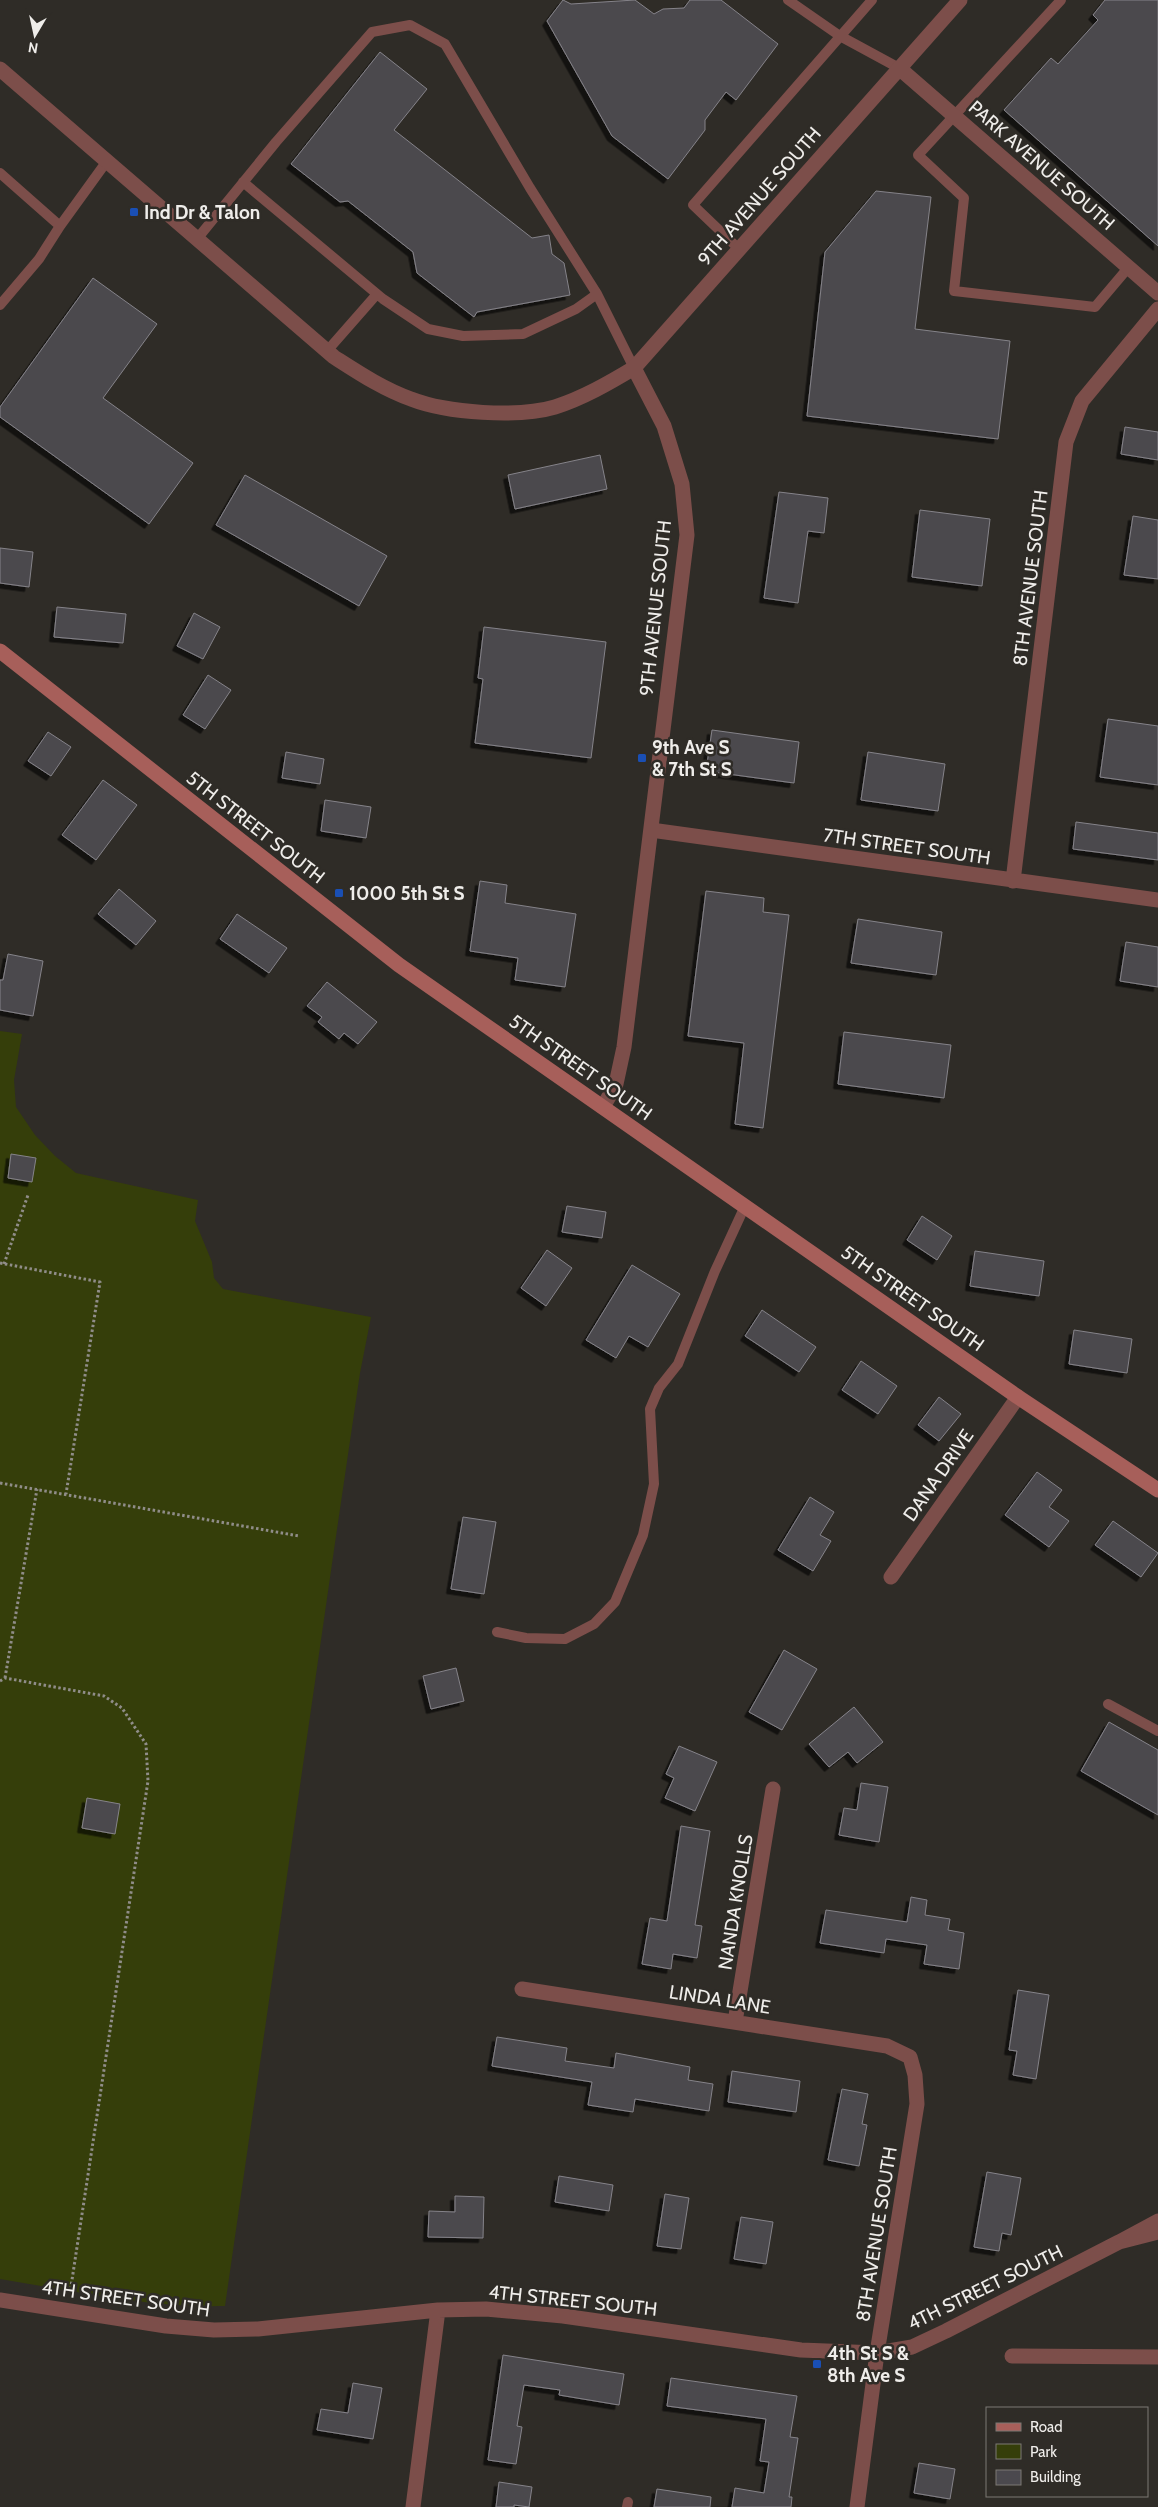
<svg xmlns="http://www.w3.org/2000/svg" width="1158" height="2507" viewBox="0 0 1158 2507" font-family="Cabin,sans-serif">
  <defs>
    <filter id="shadow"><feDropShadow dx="-4.5" dy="4.5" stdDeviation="0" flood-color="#0009"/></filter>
  </defs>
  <rect width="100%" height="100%" fill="#2f2c27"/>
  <!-- green -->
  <path fill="#353e0a" d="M0,1031L22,1034L14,1080L16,1107L35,1135L55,1156L76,1173L198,1200L195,1221L212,1262L214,1278L223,1289L371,1317L360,1373L335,1543L225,2306C149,2308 75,2291 0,2279Z"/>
  <!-- building -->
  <path fill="#4b494e" stroke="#858389" filter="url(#shadow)" d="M563,0L571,4L635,0L654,14L663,9L684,8L690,0H721L778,44L736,100L726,92L705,120V130L668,179L612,136L547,21Z
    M1105,0H1158V246L1004,110L1051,58L1058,64L1098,20L1093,15Z
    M380,52L427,89L394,130L532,238L549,235L552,254L564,263L570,295L477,312L474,317L417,273L413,252L348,201L340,202L291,164Z
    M876,191L931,197L915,329L1010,341L998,439L807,416L825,252Z
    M93,278L157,324L103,398L193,463L149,524L0,417V407Z
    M1125,427L1158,432V460L1121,454Z
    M600,455L607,489L515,509L508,475Z
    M245,475L387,556L359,606L216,525Z
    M779,492L828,498L824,533L808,531L798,603L764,598Z
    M920,510L990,519L982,586L912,577Z
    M1133,516L1158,520V579L1124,575Z
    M0,548L33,552L29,587L0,583Z
    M57,607L126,614L123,643L54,637Z
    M194,613L220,627L203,659L177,646Z
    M484,627L606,642L591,758L475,743L483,679L478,678Z
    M208,675L231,690L205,729L183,715Z
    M1108,719L1158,726V785L1100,777Z
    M712,730L799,742L794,783L706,771Z
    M48,732L71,747L51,776L28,761Z
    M286,752L324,759L320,784L282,778Z
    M868,752L945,764L938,811L861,800Z
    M103,780L137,805L96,860L62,835Z
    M325,800L371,807L366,838L321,831Z
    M1076,822L1158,833V860L1073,849Z
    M480,881L507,885L505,903L576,914L565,987L515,980L518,958L470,951Z
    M119,889L156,921L136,945L98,914Z
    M706,891L764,898L763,912L789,915L763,1128L735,1124L744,1043L688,1036Z
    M237,914L287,948L269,973L220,939Z
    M858,919L942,932L936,975L851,963Z
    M1126,942L1158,947V987L1120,981Z
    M8,954L43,961L33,1016L0,1010V980H3Z
    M327,982L377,1022L358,1044L344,1033L339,1039L318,1022L322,1017L307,1006Z
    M844,1032L951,1045L944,1098L838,1084Z
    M11,1154L36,1158L32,1182L8,1178Z
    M567,1206L606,1212L602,1238L562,1232Z
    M922,1216L952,1236L937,1260L907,1240Z
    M547,1250L572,1268L546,1306L521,1288Z
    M975,1251L1044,1261L1039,1296L970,1286Z
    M632,1265L680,1294L648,1347L629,1336L616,1358L586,1340Z
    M762,1310L816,1347L799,1372L745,1336Z
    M1074,1330L1132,1339L1127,1373L1069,1364Z
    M861,1361L897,1386L878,1414L842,1390Z
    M939,1397L961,1414L939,1441L918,1425Z
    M1037,1472L1062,1490L1049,1507L1069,1521L1049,1547L1005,1515Z
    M810,1497L834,1512L820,1535L831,1541L813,1571L778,1550Z
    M463,1517L496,1522L484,1594L451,1589Z
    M1113,1521L1158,1553L1141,1577L1095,1545Z
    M784,1650L817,1669L782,1730L749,1712Z
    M456,1668L464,1701L431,1709L423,1676Z
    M854,1707L883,1742L857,1763L848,1752L829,1767L809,1744Z
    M1109,1722L1158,1750V1815L1081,1771Z
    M679,1746L717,1762L695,1811L665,1798L674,1778L666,1774Z
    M861,1783L888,1787L879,1842L839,1835L844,1808L857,1810Z
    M87,1798L120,1804L115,1834L82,1828Z
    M681,1826L710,1831L695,1925L702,1926L697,1958L673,1954L671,1969L642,1964L650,1918L667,1921Z
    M911,1897L927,1900L925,1915L950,1919L948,1930L964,1933L959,1969L924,1964L927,1945L886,1939L884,1953L820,1943L826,1910L907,1922Z
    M1018,1990L1049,1995L1036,2079L1013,2075L1017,2051L1009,2050Z
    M497,2037L567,2048L565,2061L614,2068L616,2053L690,2067L688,2080L713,2084L709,2111L635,2099L633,2112L588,2105L592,2082L492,2066Z
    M732,2071L800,2081L796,2112L728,2102Z
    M842,2089L868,2094L862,2124L867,2125L859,2166L828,2160Z
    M987,2172L1021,2178L1011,2235L1002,2233L999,2251L974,2247Z
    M559,2176L613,2185L609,2211L555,2202Z
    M665,2194L689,2198L681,2249L657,2246Z
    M455,2196L484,2197L483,2238L428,2237L429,2211L455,2212Z
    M741,2217L773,2222L766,2264L734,2259Z
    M503,2355L624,2374L619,2405L559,2395L560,2390L524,2385L517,2426L522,2427L516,2464L488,2460Z
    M671,2378L797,2396L790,2437L798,2438L789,2497H792L791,2507H732L735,2488L764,2493L769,2462L760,2461L766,2419L667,2406Z
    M353,2383L382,2388L373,2439L317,2430L321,2409L348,2413Z
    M919,2463L955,2469L950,2499L914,2493Z
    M499,2482L532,2487L529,2507L514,2505V2507H496Z
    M657,2489L711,2497L710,2507H654Z"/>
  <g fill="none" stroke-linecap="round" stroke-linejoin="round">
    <!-- path -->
    <path stroke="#908d89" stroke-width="3" stroke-dasharray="2.5 2.5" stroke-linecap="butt" d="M0,1263L100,1282L66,1494
      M4,1264L28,1195
      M0,1483L299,1536
      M5,1678L37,1489
      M0,1681L5,1678L104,1696L122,1708L146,1744L148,1781L70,2293"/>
    <!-- lane -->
    <path stroke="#7c4e4a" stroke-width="10" d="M788,0L840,36L899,68
      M1061,0L918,155L964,198L954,291L1095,307L1128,268
      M0,173L60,226L107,161
      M243,182L383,299L428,329L463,336L523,334L576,309L597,294
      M197,239L276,142L372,32L410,25L445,44L530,188L597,294L634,368
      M739,249L693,205L872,0
      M0,305L39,259L60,226
      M327,351L377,294
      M497,1632L526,1638L565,1639L594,1624L615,1602L643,1535L654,1484L650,1409L659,1388L678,1364L715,1271L745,1206
      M1108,1704L1158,1731
      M627,2507L628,2502"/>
    <!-- street -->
    <path stroke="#7c4e4a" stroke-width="15" d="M899,68L1158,293
      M0,69L334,357C359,373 383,389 411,399C447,413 518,418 555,407C583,398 609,383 634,368L960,0
      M651,830L1158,900
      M1013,881L1066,442L1082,401L1158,309
      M603,1107L616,1084L624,1047L687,535L682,484L664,426L634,368
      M891,1577L1018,1397
      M522,1989L887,2046L910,2057L915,2075L917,2104L877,2353L857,2507
      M735,2022L773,1789
      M1158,2221L1119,2242L1158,2232
      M0,2300L166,2326L214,2330L258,2329L438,2310L486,2309L563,2316L801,2350L877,2353L912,2347L946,2331L1119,2242
      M1012,2356L1158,2357
      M413,2507L438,2310"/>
    <!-- secondary -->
    <path stroke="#a75f5a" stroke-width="15" d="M0,651L399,965L1018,1397L1158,1490"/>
  </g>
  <!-- markers -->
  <g fill="#1a4fb4" stroke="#2f2c27" stroke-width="2">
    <rect x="129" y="207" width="10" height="10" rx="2.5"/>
    <rect x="637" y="753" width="10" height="10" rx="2.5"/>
    <rect x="334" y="888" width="10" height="10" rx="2.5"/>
    <rect x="812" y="2359" width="10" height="10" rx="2.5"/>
  </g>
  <g text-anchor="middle" stroke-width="5" stroke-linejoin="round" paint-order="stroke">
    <!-- street labels -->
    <g font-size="19" fill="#efedea" stroke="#2f2c27">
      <text transform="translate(1042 165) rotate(41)" y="7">PARK AVENUE SOUTH</text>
      <text transform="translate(759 196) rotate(-49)" y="7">9TH AVENUE SOUTH</text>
      <text transform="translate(1030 578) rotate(-83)" y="7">8TH AVENUE SOUTH</text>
      <text transform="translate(655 608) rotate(-84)" y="7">9TH AVENUE SOUTH</text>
      <text transform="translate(256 827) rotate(38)" y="7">5TH STREET SOUTH</text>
      <text transform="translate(907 846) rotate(8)" y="7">7TH STREET SOUTH</text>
      <text transform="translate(581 1067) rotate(35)" y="7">5TH STREET SOUTH</text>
      <text transform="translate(913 1298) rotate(35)" y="7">5TH STREET SOUTH</text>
      <text transform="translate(938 1475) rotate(-55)" y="7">DANA DRIVE</text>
      <text transform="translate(735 1902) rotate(-81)" y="7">NANDA KNOLLS</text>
      <text transform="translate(720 1999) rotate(9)" y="7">LINDA LANE</text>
      <text transform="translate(876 2234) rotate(-81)" y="7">8TH AVENUE SOUTH</text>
      <text transform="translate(985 2287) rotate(-26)" y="7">4TH STREET SOUTH</text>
      <text transform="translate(126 2298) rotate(8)" y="7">4TH STREET SOUTH</text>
      <text transform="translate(573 2300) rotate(6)" y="7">4TH STREET SOUTH</text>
    </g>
    <!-- poi labels -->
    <g font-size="19" font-weight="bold" fill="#efedea" stroke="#2f2c27" text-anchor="start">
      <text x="144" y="219">Ind Dr &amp; Talon</text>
      <text x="652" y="754">9th Ave S<tspan x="652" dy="22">&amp; 7th St S</tspan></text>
      <text x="349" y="900">1000 5th St S</text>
      <text x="827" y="2360">4th St S &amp;<tspan x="827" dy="22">8th Ave S</tspan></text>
    </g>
  </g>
  <!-- legend -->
  <rect x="986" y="2407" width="162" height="90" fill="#2f2c27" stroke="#7c7975"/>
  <rect x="996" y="2423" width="25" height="8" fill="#a75f5a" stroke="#7c7975"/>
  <text x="1030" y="2432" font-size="15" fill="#efedea">Road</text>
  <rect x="996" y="2444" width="25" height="15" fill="#353e0a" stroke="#7c7975"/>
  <text x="1030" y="2457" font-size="15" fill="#efedea">Park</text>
  <rect x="996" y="2470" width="25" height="15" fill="#4b494e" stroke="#7c7975"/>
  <text x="1030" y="2482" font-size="15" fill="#efedea">Building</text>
  <!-- north arrow -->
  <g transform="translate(35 35) rotate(189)" stroke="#2f2c27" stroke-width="4" paint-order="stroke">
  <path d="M0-4L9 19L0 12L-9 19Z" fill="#efedea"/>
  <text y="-8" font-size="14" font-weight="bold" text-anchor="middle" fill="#efedea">N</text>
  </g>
</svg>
